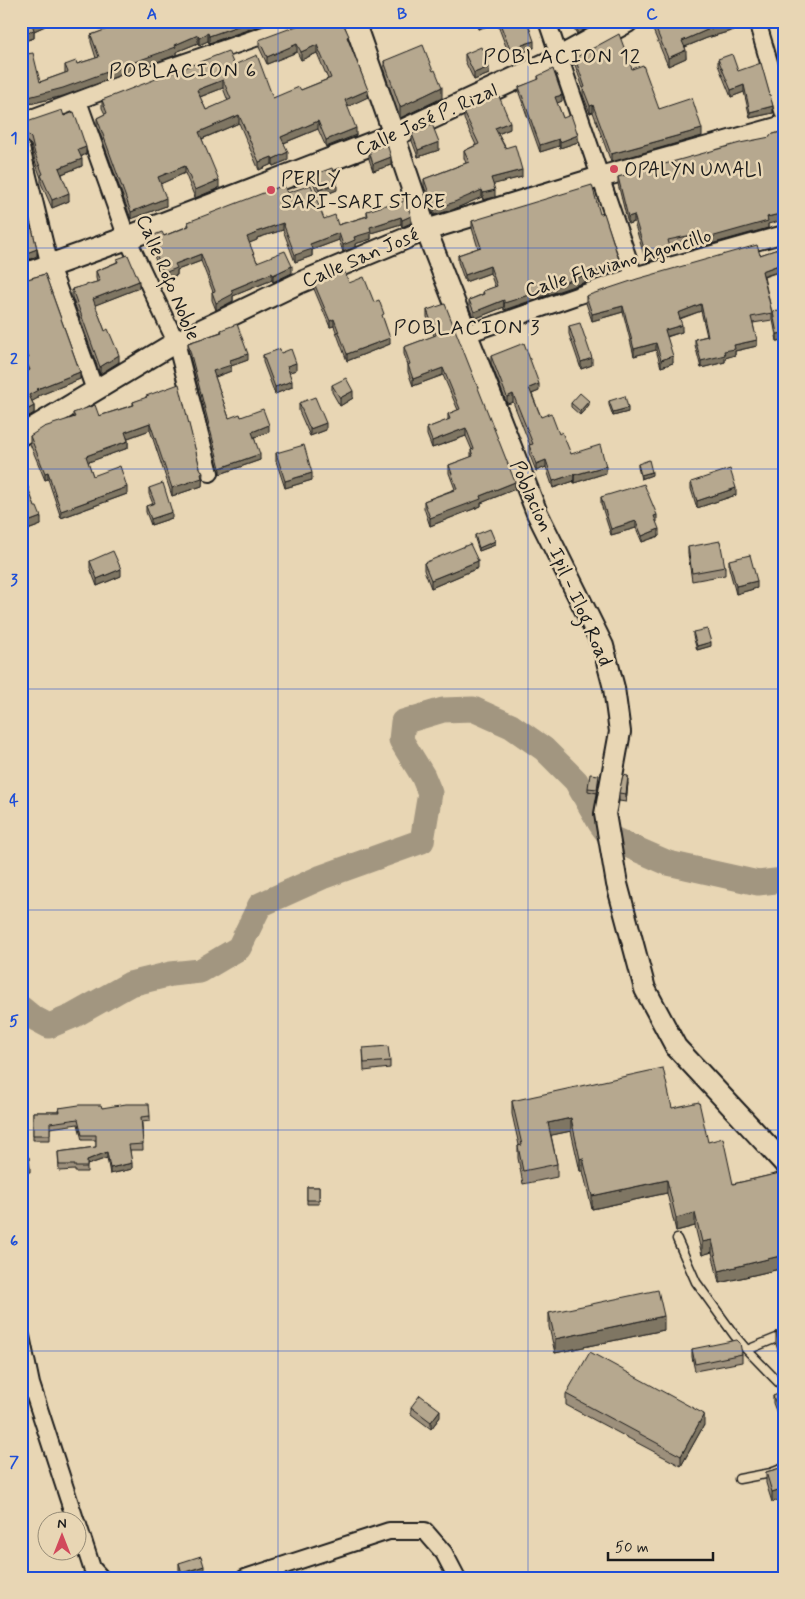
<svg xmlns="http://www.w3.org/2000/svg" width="805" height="1599" viewBox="0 0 805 1599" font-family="Mynerve,sans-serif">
  <rect width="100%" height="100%" fill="#e8d6b4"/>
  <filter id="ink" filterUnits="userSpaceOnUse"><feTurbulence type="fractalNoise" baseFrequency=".02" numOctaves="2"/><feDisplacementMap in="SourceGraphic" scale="10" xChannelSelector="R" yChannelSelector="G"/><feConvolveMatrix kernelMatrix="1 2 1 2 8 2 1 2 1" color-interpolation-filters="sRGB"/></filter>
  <g filter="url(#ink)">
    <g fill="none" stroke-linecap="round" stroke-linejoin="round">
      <!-- river -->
      <path stroke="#a29680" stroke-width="25" d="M21,1008L32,1017L49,1026L73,1016L130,984L171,974L200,971L239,948L260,905L322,877L422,841L430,793L423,776L401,740L403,722L443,710L473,709L511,726L544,749L576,781L600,823L611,838L668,863L758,883L784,880"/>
      <defs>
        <path id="service" d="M677,1239L696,1282L735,1336L747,1350L784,1335
          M747,1350L784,1388
          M739,1479L771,1473L784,1468"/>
        <path id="minor" d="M547,21L634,276
          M757,21L784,114
          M78,101L127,238L176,342L210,473
          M21,122L127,82L305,21
          M21,148L50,266L95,390
          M467,334L634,276L784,234
          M21,1336L31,1384
          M21,1383L31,1384L76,1522
          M78,1525L92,1568L101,1578
          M245,1578L389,1531H425L444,1553L457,1578"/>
        <path id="tertiary" d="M354,21L394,135L426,230L537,513L603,646L614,688L620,732L605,814L617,884L645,989L676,1047L784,1163
          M21,435L176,342L299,283L426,230L600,177L784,126"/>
        <path id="secondary" d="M21,276L127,238L394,135L560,58L627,21"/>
      </defs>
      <!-- service casing -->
      <use href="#service" stroke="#1c1c1c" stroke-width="11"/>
      <!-- minor casing -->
      <use href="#minor" stroke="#1c1c1c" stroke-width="20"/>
      <!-- tertiary casing -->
      <use href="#tertiary" stroke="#1c1c1c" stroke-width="24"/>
      <!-- secondary casing -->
      <use href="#secondary" stroke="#1c1c1c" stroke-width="26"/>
      <!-- service -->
      <use href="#service" stroke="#e8d6b4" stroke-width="8"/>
      <!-- minor -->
      <use href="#minor" stroke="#e8d6b4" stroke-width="16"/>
      <!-- tertiary -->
      <use href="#tertiary" stroke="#e8d6b4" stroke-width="20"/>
      <!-- secondary -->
      <use href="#secondary" stroke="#e8d6b4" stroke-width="22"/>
    </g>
    <!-- wall -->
    <path fill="#9d907b" stroke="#1c1c1c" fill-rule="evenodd" d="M21,21H45V26L34,31V38L23,41L27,54L40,82L65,73V65L77,64L96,58L91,42V35L111,28L109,21H274L209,43L208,41L199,45L198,43L176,52V55L63,96L21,106Z
      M476,21H527L534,48L510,57L497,23L478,29Z
      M570,21H599L577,34Z
      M748,21V26L707,38L685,47L686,58L668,66L653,30V22Z
      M259,40L349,41L368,97L347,106L356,135L326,147L318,129L284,143L288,160L273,166L272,164L259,170L239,123L202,139L219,188L195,198L185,173L160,184L166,206L131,219L97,125V118L105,114L102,108V100L234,65L273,98L301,90L328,79L317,53L301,60L297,52L267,64L259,47ZM223,88L228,101L206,110L200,97Z
      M465,54L489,74L474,80L465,61Z
      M575,58L632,69L659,109L702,136L611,162L593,112L590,113L583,95V88L575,65Z
      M718,59L738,71L773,113L750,118L744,92L731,97L718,65Z
      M384,61L433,71L442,98L400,118L384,71Z
      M538,76L562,101L557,103L563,118L578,142L560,148L559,146L540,152L519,93V87L538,80Z
      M464,112L510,129L498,134L522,177L493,184L495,197L483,200L482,197L452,210L434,215L424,186V179L466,163L464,158V151L476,145L464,119Z
      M64,116L86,154L81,157L82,166L62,174L69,201L52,208L41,183V178L35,161L31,145L24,139L21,138V124Z
      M784,131L768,224V228L693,249L692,242L670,247V255L646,262L634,222L628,224L618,184V177L770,138V135Z
      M412,134L439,150L418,157L412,141Z
      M369,151L391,165L373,171L369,159Z
      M313,175L337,190L319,197L313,182Z
      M287,193L324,219L338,225L367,216V211L394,206L411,223L402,227L401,224L371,233V239L355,244V247L343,252L339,240L312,250V256L295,262L283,230L257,238V240L249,243L257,262L292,273L273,282L272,280L233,296V301L216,310L212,300V292H213L201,261L177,270V275L164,280L149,244V237L164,236L188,226V222Z
      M600,214L620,270L514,307L504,310V307L474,319L469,307V300L483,294V291L495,287L490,273L465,282L458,262V255L478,248L472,228V221Z
      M784,247V270L764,277L772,313V320L753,323L757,346L735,351V355L725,358V362L701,368L695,345V339L707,336L701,311L680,319L682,332L667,337L673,363L661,367L656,350L634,356L623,312L592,321L586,303V296L760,255Z
      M117,259L139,288L95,305L105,331L119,362L100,374L72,297V289L97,282L96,278V271L117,262Z
      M45,274L80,372V379L38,396V398L32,401L34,406V413L21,421V375L28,372L25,367V359H26L21,348V281Z
      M314,283H349L384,321L390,344L347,361L334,326L330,327L314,289Z
      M427,310L515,489L481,503V506L430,526L424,508V501L455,489L449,473V465L471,457V450H472L466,436L432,448L427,435V428L448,420V414L458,410L443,375L413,386L408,372V365L404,354V347L434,336L427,317Z
      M784,310V340L777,341L773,320V312Z
      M569,326L592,365L581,369L569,334Z
      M221,330L248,360L231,366V371L215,377L229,418L241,417L269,432L254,437L260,460L220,474L188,349V343L221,332Z
      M281,353L296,370L289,372L292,387L275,394L263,362V355Z
      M491,356L539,391L532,394L541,417L559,434L571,454L606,473L574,483V481L553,488L546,467L536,471L529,453V445H530L513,402L507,404L491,363Z
      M332,385L353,398L340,406L332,392Z
      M146,396L203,480H202V486L172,496L150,430L128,438V448L88,462L93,476L127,494L61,518L48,479L45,480L30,444V436L73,418V413L99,416L133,405V402L146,398Z
      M609,401L628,412L613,416L609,405Z
      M299,403L326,430L310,436L299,411Z
      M571,403L589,405L580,415L571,407Z
      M276,453L312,480L285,488L276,461Z
      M638,464L652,475L641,479L638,467Z
      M21,468L41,525L25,531L21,520Z
      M691,482L736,495L697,508L691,489Z
      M149,488L172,518L151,525L146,512V506L153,504L149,494Z
      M601,497L657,522H656L659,536L642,542L636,528L611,535L601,504Z
      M475,535L495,545L479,551L475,539Z
      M688,547L725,567V575L692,581L688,554Z
      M729,560L757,588L736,594L729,568Z
      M90,561L121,576L97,586L90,568Z
      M424,563L478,568L431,588L424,570Z
      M693,632L711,646L697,650L693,636Z
      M599,779L597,793L588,791V788Z
      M628,783L626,802L619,801V793Z
      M363,1048L390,1061V1068L364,1071Z
      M512,1101L672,1108L708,1142L733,1184L784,1172V1268L719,1283L712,1252L702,1255L695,1226L676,1231L667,1193L592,1209L583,1171H580L571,1131L551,1135L557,1164V1177L523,1184L518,1158V1146L519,1145L512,1114Z
      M59,1108H102L150,1116V1121L142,1122L143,1150H130L132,1169L110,1174L107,1158L87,1165V1172H75V1170L59,1171L58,1152L96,1147V1140H82L78,1124L50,1128V1140H33V1112H59Z
      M21,1158L30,1168V1172L21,1173Z
      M307,1187H319V1204H307Z
      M549,1313L664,1330L555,1353L549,1327Z
      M784,1330L783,1367L776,1344V1332Z
      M692,1349L742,1354V1362L695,1371L692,1357Z
      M784,1392V1432L773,1403V1396Z
      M566,1394L704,1425L681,1466L566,1405Z
      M411,1407L440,1417L431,1429L411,1414Z
      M784,1467V1499L772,1502L766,1483V1472Z
      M179,1563L204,1573L190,1578H181L179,1570Z"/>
    <!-- shaded-wall -->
    <path fill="#7f7664" stroke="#1c1c1c" d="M39,21H45V26L34,31V38L22,42V34L32,24Z
      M252,21H274L209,43V36Z
      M478,21H497V23L478,29Z
      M585,21H599L577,34V26Z
      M737,21H748V26L707,38L682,48V41L707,30Z
      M208,33V41L199,45V38Z
      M198,35V43L176,52V55L63,96L21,106V99L175,45Z
      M534,41V48L510,57V49Z
      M297,44V52L267,64V57Z
      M317,45V53L301,60V52Z
      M686,50V58L668,66V58Z
      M489,67V74L474,80V73Z
      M223,80V88L197,98V90Z
      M744,85V92L731,97V90Z
      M442,87V98L400,118V107Z
      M368,90V97L345,108V100Z
      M562,95V101L555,104V97Z
      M593,105V112L590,113V106Z
      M773,106V113L750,118V112Z
      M239,115V123L199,140V132Z
      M318,121V129L281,144V137Z
      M510,122V129L495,135V128Z
      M356,128V135L326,147V140Z
      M702,129V136L611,162V154Z
      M578,135V142L560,148V142Z
      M559,139V146L540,152V145Z
      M439,142V150L418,157V150Z
      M86,147V154L78,158V150Z
      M288,152V160L273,166V159Z
      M272,157V164L259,170V162Z
      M391,157V165L373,171V164Z
      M82,159V166L59,175V168Z
      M185,166V173L158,185V177Z
      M522,170V177L491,185V178Z
      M219,180V188L195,198V190Z
      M337,183V190L319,197V190Z
      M482,190V197L452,210L434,215V208Z
      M495,190V197L483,200V193Z
      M69,193V201L52,208V200Z
      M166,198V206L131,219V212Z
      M784,213V220L768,224V228L693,249V242L767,217Z
      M634,215V222L628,224V217Z
      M411,216V223L402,227V220Z
      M401,217V224L371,233V239L355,244V247L343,252V245L370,227Z
      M283,223V230L257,238V240L247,244V237L256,232Z
      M339,233V240L312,250V256L295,262V255L310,244Z
      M670,248V255L646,262V255Z
      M37,249V256L21,263V255Z
      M201,254V261L177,270V275L164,280V273L175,264Z
      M620,263V270L504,310V303Z
      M784,263V270L762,277V271Z
      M292,266V273L273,282V275Z
      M490,266V273L465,282V275Z
      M272,273V280L233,296V301L216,310V303L231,290Z
      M139,281V288L93,306V299Z
      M504,300V307L474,319V312Z
      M701,304V311L678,319V313Z
      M623,306V312L592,321V314Z
      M334,319V326L330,327V321Z
      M682,325V332L665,337V330Z
      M784,333V340L777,341V334Z
      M390,338V344L347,361V354Z
      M757,340V346L735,351V355L725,358V362L701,368V361L724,351L734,345Z
      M656,343V350L634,356V349Z
      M248,354V360L231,366V371L213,378V371L230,360Z
      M119,355V362L100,374V367Z
      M673,356V363L661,367V360Z
      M592,358V365L581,369V362Z
      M296,363V370L287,373V366Z
      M443,368V375L413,386V379Z
      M80,372V379L38,396V398L29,403V395L37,389Z
      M292,381V387L275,394V387Z
      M539,384V391L529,395V388Z
      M353,391V398L340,406V398Z
      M513,394V402L507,404V397Z
      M589,401V405L580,415V411Z
      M34,406V413L21,421V413Z
      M628,408V412L613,416V412Z
      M150,423V430L125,439V432Z
      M326,423V430L310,436V429Z
      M269,425V432L252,438V432Z
      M466,428V436L432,448V441Z
      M128,441V448L86,463V456Z
      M260,454V460L220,474V468Z
      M546,460V467L536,471V464Z
      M606,466V473L574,483V475Z
      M48,472V479L45,480V473Z
      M652,472V475L641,479V475Z
      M203,473L202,486L172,496V488Z
      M312,473V480L285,488V481Z
      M574,474V481L553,488V481Z
      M515,482V489L481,503V506L430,526V518L480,496Z
      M127,487V494L61,518V511Z
      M736,488V495L697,508V501Z
      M172,512V518L151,525V519Z
      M657,515V522L654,523V516Z
      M41,517V525L25,531V523Z
      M636,521V528L611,535V529Z
      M659,529V536L642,542V536Z
      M495,541V545L479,551V548Z
      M478,561V568L431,588V580Z
      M121,569V576L97,586V579Z
      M757,581V588L736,594V586Z
      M711,642V646L697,650V646Z
      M628,776V783L626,802V794Z
      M571,1118V1131L548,1136V1123Z
      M107,1152V1158L87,1165V1160Z
      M583,1158V1171H580V1159Z
      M132,1163V1169L110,1174V1168Z
      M667,1180V1193L592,1209V1196Z
      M695,1213V1226L676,1231V1218Z
      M712,1240V1252L702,1255V1242Z
      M784,1255V1268L719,1283V1271Z
      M664,1316V1330L555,1353V1339Z
      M783,1355H784V1367H783Z
      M440,1410V1417L431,1429V1422Z
      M704,1414V1425L681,1466V1456Z
      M784,1488V1499L772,1502V1492Z
      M204,1566V1573L190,1578H182V1573Z"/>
    <!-- building -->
    <path fill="#b6a88f" stroke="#1c1c1c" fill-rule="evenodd" d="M21,21H39L32,24L34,30L22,34L27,54L33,53L40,82L68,72L65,65L76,61L77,64L99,57L91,35L113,27L111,21H252L209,36L208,33L199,38L198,35L175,45L176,47L63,88L21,99Z
      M310,21H342L349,36L347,37L368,90L345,100L356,128L326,140L318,121L281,137L288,152L273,159L272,157L259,162L239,115L199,132L219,180L195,190L185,166L158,177L166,198L131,212L97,118L107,113L102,100L228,51L234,65L257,55L273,98L299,87L301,90L331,78L317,45L301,52L297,44L267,57L259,40ZM223,80L231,99L206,110L197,90Z
      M499,21H527L534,41L510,49Z
      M574,21H585L577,26Z
      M655,21H737L707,30L682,41L686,50L668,58L653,22Z
      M619,34L632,69L643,65L659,109L692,98L702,129L611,154L593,105L590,106L583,88L585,87L575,58Z
      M423,45L433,71L435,70L442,87L400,107L384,61Z
      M481,47L489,67L474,73L465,54Z
      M732,54L738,71L761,63L773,106L750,112L744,85L731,90L718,59Z
      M553,69L562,95L555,97L563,118L571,115L578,135L560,142L559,139L540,145L519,87L539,79L538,76Z
      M498,94L510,122L495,128L505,148L515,145L522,170L491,178L495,190L483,193L482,190L452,203L434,208L424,179L469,162L464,151L479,144L464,112Z
      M62,110L64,116L74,112L86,147L78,150L82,159L59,168L69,193L52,200L41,175L43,174L35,154L31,138L24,131H21V124Z
      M432,124L439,142L418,150L412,134Z
      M784,131V213L767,217L768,221L693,242L692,235L668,240L670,248L646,255L634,215L628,217L618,177L740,143L770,137V135Z
      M387,144L391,157L373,164L369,151Z
      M332,168L337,183L319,190L313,175Z
      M284,185L287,193L311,185L324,219L335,215L338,225L368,216L367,211L393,203L394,206L406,200L411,216L402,220L401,217L370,227L371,232L354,237L355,240L343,245L339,233L310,244L312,249L295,255L283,223L256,232L257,233L247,237L257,262L285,251L292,266L273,275L272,273L231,290L233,294L216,303L212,292L215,291L201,254L175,264L177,268L164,273L149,237L162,232L164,236L189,226L188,222Z
      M592,185L600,214L604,213L620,263L514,300L504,303V300L474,312L469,300L484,294L483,291L497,286L490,266L465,275L458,255L481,247L472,221Z
      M32,228L37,249L21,255V231Z
      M757,245L760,255L784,247V263L762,271L772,313L751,317L757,340L734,345L735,349L724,351L725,355L701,361L695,339L708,336L701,304L678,313L682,325L665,330L673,356L661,360L656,343L634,349L623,306L592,314L586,296L637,279Z
      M128,255L139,281L93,299L105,331L108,329L119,355L100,367L72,289L100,281L96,271L118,262L117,259Z
      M344,270L349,283L364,277L374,302L379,300L384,314L382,315L390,338L347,354L334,319L330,321L314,283Z
      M45,274L80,372L37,389L38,390L29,395L34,406L21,413V375L30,370L25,359L29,358L21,340V281Z
      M445,304L515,482L480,496L481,499L430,518L424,501L457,489L449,465L473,456L471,450L474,449L466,428L432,441L427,428L450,419L448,414L460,409L443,368L413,379L408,365L410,364L404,347L436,335L427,310Z
      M784,310V333L777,334L773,312Z
      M580,323L592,358L581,362L569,326Z
      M237,324L248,354L230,360L231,365L213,371L229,418L240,414L241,417L263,409L269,425L252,432L260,454L220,468L188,343L222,332L221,330Z
      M524,343L539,384L529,388L541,417L551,413L559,434L562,432L571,454L600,445L606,466L574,475V474L553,481L546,460L536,464L529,445L533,444L513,394L507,397L491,356Z
      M280,349L281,353L291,349L296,363L287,366L292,381L275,387L263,355Z
      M346,378L353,391L340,398L332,385Z
      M179,384L200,468L203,473L201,474L202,478L172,488L150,423L125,432L128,441L86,456L93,476L120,466L127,487L61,511L48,472L45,473L30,436L44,427L75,417L73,413L95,405L99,416L134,405L133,402L147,397L146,396Z
      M580,393L589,401L580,411L571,403Z
      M625,396L628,408L613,412L609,401Z
      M315,397L326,423L310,429L299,403Z
      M304,445L312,473L285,481L276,453Z
      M649,460L652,472L641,475L638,464Z
      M21,468L35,507H37L41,517L25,523L21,513Z
      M730,469L736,488L697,501L691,482Z
      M163,483L172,512L151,519L146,506L155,503L149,488Z
      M644,484L657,515L654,516L659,529L642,536L636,521L611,529L601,497Z
      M490,529L495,541L479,548L475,535Z
      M720,541L725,567L692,573L688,547Z
      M470,544L478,561L431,580L424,563Z
      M113,551L121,569L97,579L90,561Z
      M750,555L757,581L736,586L729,560Z
      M707,629L711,642L697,646L693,632Z
      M590,774L599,775L597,789L588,788Z
      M623,775L628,776L626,794L619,793Z
      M388,1046L390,1061L364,1063L363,1048Z
      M663,1068L672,1108L699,1102L708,1142L723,1138L733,1184L784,1172V1255L719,1271L712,1240L702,1242L695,1213L676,1218L667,1180L592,1196L583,1158L580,1159L571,1118L548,1123L557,1164L523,1171L518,1146L522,1145L512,1101Z
      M126,1104H149L150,1116L141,1117L143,1144L129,1145L132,1163L110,1168L107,1152L87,1160V1167H75V1165H59L58,1152L96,1147V1135H82L78,1119L50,1123V1135H33V1112H60L59,1108L79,1105H101L102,1108Z
      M29,1157L30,1168L21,1169V1158Z
      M307,1187H319V1200H307Z
      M658,1290L664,1316L555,1339L549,1313Z
      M784,1330V1355H783L776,1332Z
      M737,1340L740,1343L742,1354L695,1364L692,1349Z
      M590,1352L704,1414L681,1456L566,1394Z
      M784,1392V1425L773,1396Z
      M420,1395L440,1410L431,1422L411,1407Z
      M784,1467V1488L772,1492L766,1472Z
      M201,1556L204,1566L182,1573L179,1563Z"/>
  </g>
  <!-- grid -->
  <path fill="none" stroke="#1d4ed8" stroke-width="1" stroke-opacity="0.55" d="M278,21V1578M528,21V1578M21,248H784M21,469H784M21,689H784M21,910H784M21,1130H784M21,1351H784"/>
  <!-- markers -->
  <g fill="#d1495b" stroke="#e8d6b4" stroke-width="2">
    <circle cx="614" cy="169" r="5"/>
    <circle cx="271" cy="190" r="5"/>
  </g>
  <g text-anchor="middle" stroke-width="5" stroke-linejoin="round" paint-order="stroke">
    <!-- street labels -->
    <g font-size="20" fill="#1c1c1c" stroke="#e8d6b4">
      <text transform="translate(426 119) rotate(-24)" y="7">Calle José P. Rizal</text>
      <text transform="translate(360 257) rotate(-23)" y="7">Calle San José</text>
      <text transform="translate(618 262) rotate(-17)" y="7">Calle Flaviano Agoncillo</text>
      <text transform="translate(169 277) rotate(67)" y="7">Calle Rofo Noble</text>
      <text transform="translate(562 563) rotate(66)" y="7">Poblacion - Ipil - Ilog Road</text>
    </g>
    <!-- poi labels -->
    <g font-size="20" fill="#1c1c1c" stroke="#e8d6b4" text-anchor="start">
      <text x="624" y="176">OPALYN UMALI</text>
      <text x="281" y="185">PERLY<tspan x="281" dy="23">SARI-SARI STORE</tspan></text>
    </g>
    <!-- neighbourhood labels -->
    <g font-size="21" letter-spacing="1" fill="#1c1c1c" stroke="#e8d6b4">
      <text x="562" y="63">POBLACION 12</text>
      <text x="183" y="77">POBLACION 6</text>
      <text x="467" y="334">POBLACION 3</text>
    </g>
  </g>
  <!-- margin -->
  <rect width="805" height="1599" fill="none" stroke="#e8d6b4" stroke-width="55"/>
  <!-- north arrow -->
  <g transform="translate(62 1536)"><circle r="24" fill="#e8d6b4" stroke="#968c77"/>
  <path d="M0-4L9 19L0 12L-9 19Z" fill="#d1495b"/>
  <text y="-8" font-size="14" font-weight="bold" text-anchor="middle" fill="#1c1c1c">N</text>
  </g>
  <!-- scale -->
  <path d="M608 1552v8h105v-8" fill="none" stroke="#1c1c1c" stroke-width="2.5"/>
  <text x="615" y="1552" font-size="15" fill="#1c1c1c" stroke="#e8d6b4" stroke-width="4" paint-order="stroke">50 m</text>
  <rect x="28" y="28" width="750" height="1544" fill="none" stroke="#1d4ed8" stroke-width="2"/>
  <g font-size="16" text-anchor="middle" font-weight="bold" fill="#1d4ed8">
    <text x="152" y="19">A</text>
    <text x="402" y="19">B</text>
    <text x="652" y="19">C</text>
    <text x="14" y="143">1</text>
    <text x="14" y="364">2</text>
    <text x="14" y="585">3</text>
    <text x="14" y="805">4</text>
    <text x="14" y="1026">5</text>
    <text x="14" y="1246">6</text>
    <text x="14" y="1467">7</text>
  </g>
</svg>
